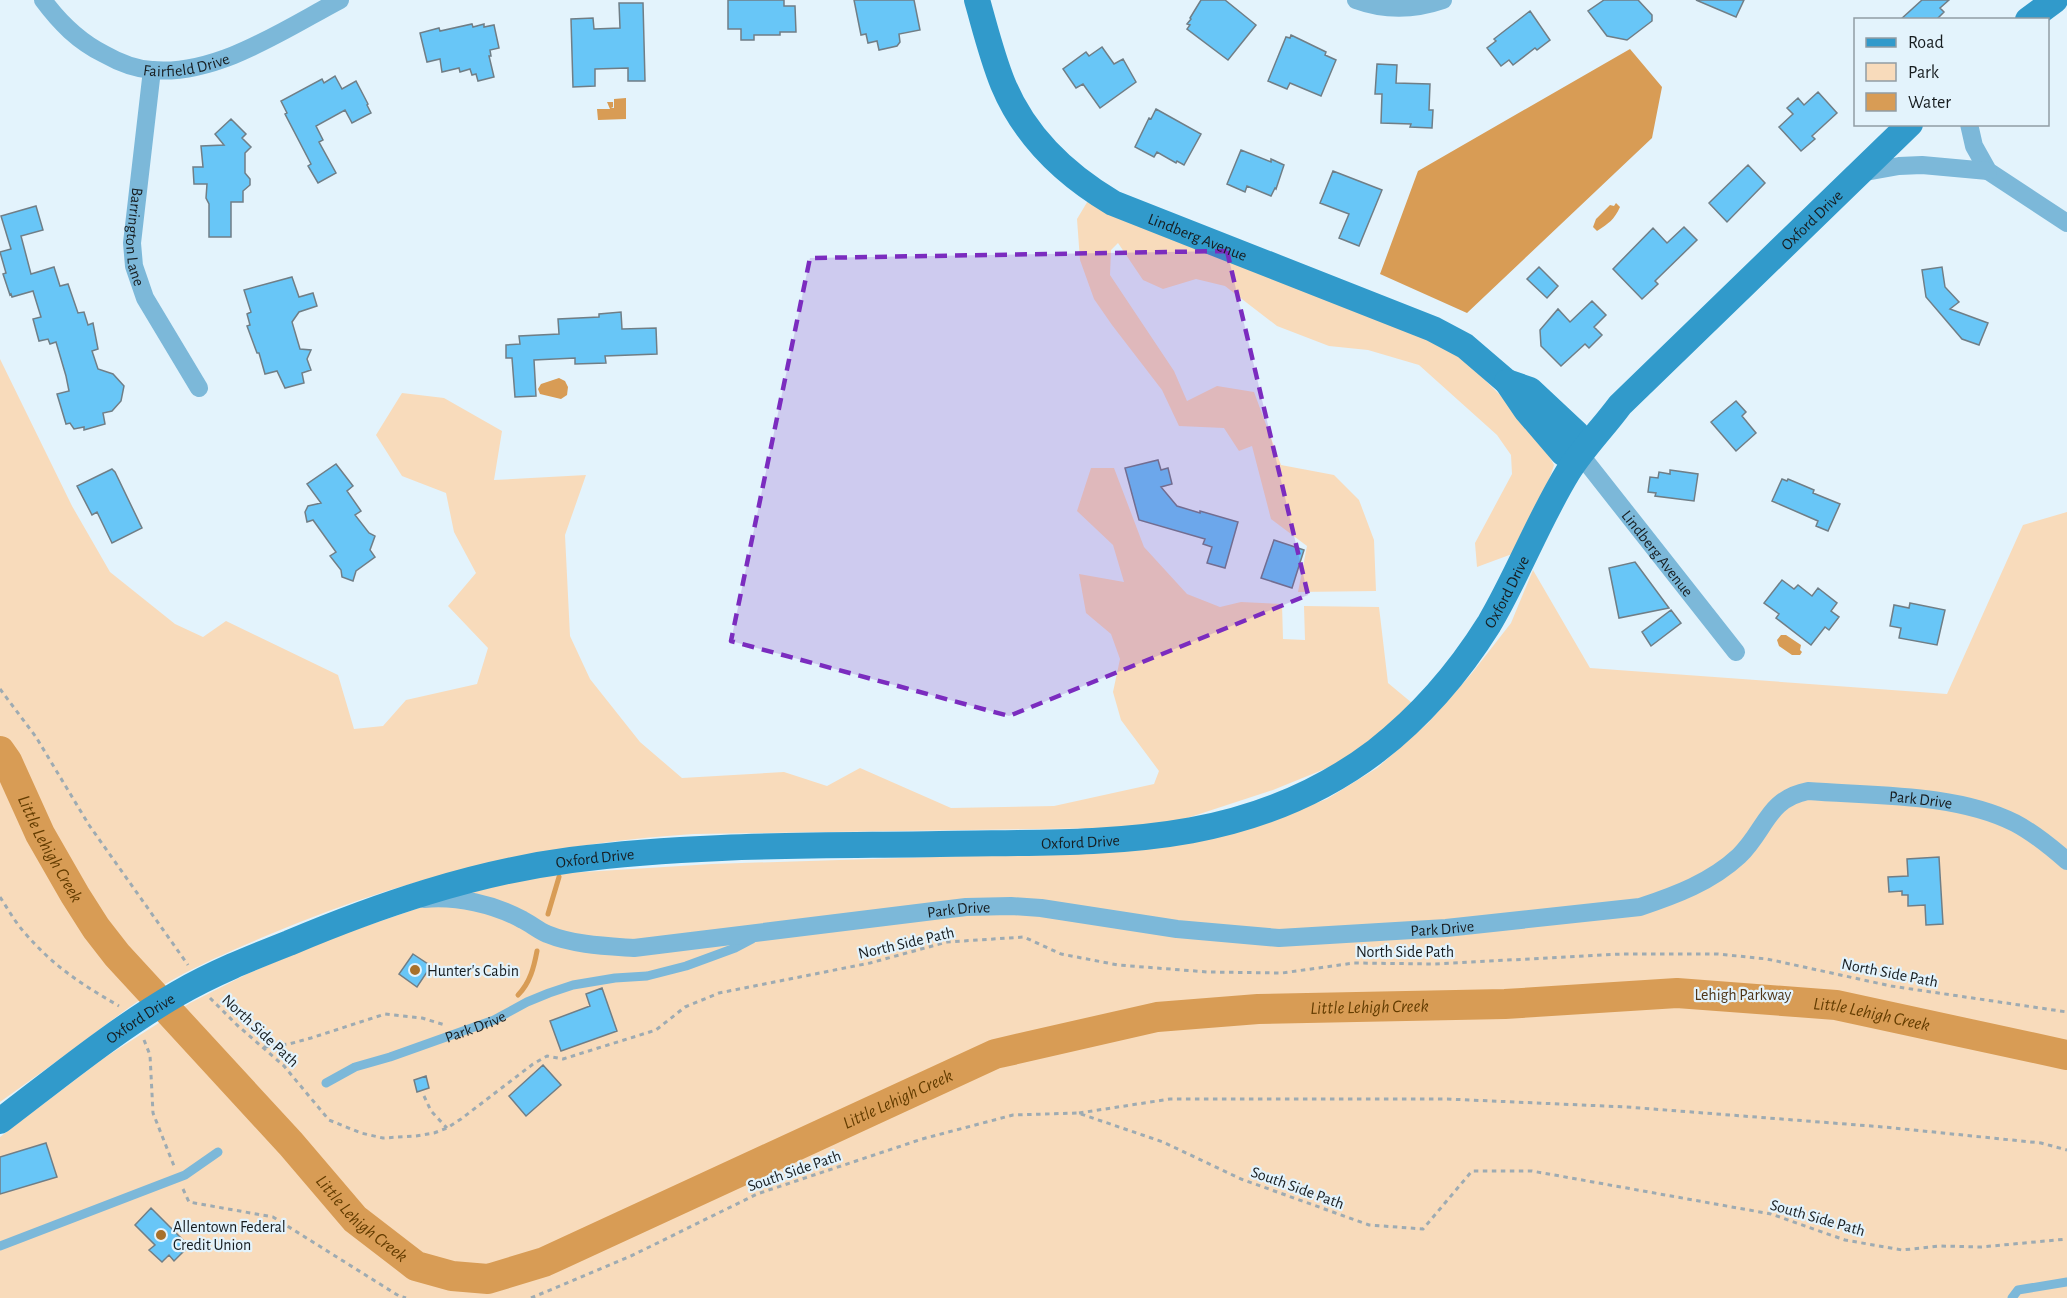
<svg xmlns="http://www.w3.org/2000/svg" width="2067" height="1298" viewBox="0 0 2067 1298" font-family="'Alegreya Sans',sans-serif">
  <rect width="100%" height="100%" fill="#e3f3fc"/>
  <!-- green -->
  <path fill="#f8dbbb" d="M1089,199L1453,348L1516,411L1540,439L1554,465L1549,480L1512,554L1477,567L1475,543L1512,474L1511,455L1497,435L1419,365L1368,350L1329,346L1277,326L1225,286L1196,279L1163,289L1143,280L1118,243L1111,250L1110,275L1174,371L1187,401L1217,386L1254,392L1281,465L1334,475L1359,500L1374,540L1376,591L1298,592L1307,546L1271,519L1252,446L1239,451L1224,428L1179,426L1162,390L1112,325L1094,299L1080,260L1077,219Z
    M0,359L72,506L110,572L175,624L203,637L226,621L338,675L354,729L383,726L406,700L477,684L488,648L448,606L476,573L454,532L446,493L402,476L376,435L402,393L444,398L502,431L494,480L586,475L565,535L570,636L590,679L640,742L682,778L784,772L827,786L860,768L951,808L1054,806L1154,784L1159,771L1121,720L1113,692L1120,659L1111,634L1086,613L1079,574L1124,582L1113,545L1077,511L1091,468H1114L1144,547L1187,594L1220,607L1241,602L1282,604L1283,639L1305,640L1304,606L1379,607L1388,683L1412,703L1378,734L1337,764L1273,790L1169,824L1110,828L694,834C546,843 404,877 268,935C236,949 204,962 174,979C143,996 116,1017 88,1038C59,1060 29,1081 0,1102Z
    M2067,512V1298H0V1137L104,1058L190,1003L247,974L334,937L472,890L552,874L712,864L1090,852L1273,819L1327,799L1377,768L1428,723L1472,673L1511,623L1533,570L1590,668L1947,694L2023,525Z"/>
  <!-- water -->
  <path fill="#d89c55" d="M1630,49L1662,87L1652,138L1467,313L1380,274L1418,171Z
    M626,98V119L598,120L597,109H610L607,102H613V107L611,108H614V99Z
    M1616,203L1620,207C1614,220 1609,223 1597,231L1593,227L1596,219L1610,205L1614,206Z
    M559,378L565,381L568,387L567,395L561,399L540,394L538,389L541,384Z
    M1781,635H1786L1801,645L1800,650L1802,652L1800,655H1792L1779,646L1777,640Z"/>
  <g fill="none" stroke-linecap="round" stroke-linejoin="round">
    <!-- stream -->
    <path stroke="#d89c55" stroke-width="5" d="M548,914L559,877
      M518,995C530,983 534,967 537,951"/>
    <!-- river -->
    <path stroke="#d89c55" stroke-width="30" id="s1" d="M0,751L7,761L40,834L75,895L96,928L117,955L291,1144L355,1219L416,1266L452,1276L488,1279L544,1262L995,1054L1157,1017L1258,1009L1505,1004L1677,993L1836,1005L2067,1055"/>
  </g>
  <!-- building -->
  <path fill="#68c6f7" stroke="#707e86" stroke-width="1.5" d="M728,0H784V6H795L796,32H780V35H754V40H741V29H728Z
    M854,0H914L920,30L899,34L900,42L897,46L879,50L877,41L868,43L866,34L861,35Z
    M1201,0H1225L1256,25L1228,60L1187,29L1190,25L1187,24L1191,19L1190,18Z
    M1604,0H1638L1652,15V21L1627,40L1607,36L1588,11Z
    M1696,0H1744L1736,17Z
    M1922,0H1949L1940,8L1944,12L1936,20H1900Z
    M619,3H643L645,81H628V68L595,69V86L573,87L571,19L593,18L594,29L620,28Z
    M1530,11L1550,40L1537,50L1535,48L1513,65L1509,60L1501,66L1487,48L1496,41L1494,39Z
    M472,24L473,27L484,24V27L494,25L499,48L490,50L491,56H489L494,77L478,81L476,74L472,75L470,69L460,72L459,68L442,72L440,59L427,62L420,33L439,28L440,31Z
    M1291,35L1326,52L1325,55L1336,60L1321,96L1290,83L1287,89L1268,81L1286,37L1290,38Z
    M1102,47L1114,64L1123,59L1136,82L1100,108L1083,84L1076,88L1063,69L1086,52L1089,56Z
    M1377,64L1397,65L1396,83L1430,84L1429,110H1433L1432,128L1410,127L1411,124L1381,123L1382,94H1375Z
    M335,76L342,89L356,81L368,104L367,105L371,113L352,123L345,110L316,126L323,140L319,142L336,173L318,183L308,166L311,164L285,114L287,113L281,101L322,79L324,83Z
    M1818,92L1837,113L1812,136L1815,139L1801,151L1779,127L1793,114L1787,108L1798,98L1804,105Z
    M1156,109L1201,134L1184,165L1177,161L1176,163L1157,152L1154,157L1135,147L1149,118L1151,119Z
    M231,119L246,134L242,138L251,147L245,153V173L250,179V185L243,191V202H231V237H209V204L206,198L207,184H194L193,167H203L201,146L224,145L215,134Z
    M1241,150L1271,162V159L1284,165L1276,189L1275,188L1271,196L1247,186L1245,192L1227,184Z
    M1748,165L1765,183L1727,222L1709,203Z
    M1333,171L1382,190L1359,246L1339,238L1349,214L1320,203Z
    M36,206L43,230L21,236L31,274L54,267L60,286L68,284L78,313L84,312L88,325L93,323L98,349L92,351L98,369L113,374L124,386L121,401L112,411L103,413L105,424L84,430V427L74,429L70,423L66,424L57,394L69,391L66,376L56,342L50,344L48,339L39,341L33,319L41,317L33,291L12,297L11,294L10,295L3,274L6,273L0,252L11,249L1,216Z
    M1684,227L1697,240L1655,281L1658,284L1642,299L1613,269L1653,228L1667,243Z
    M1539,267L1558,286L1547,298L1527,279Z
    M1942,267L1945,287L1959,302L1950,309L1988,323L1979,345L1962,339L1926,297L1922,270Z
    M292,277L299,297L313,293L317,306L299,312L292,322L300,349L311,350L307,359L311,370L302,373L304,383L285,388L277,371L265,374L259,353H257L247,326L250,325L247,314L251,312L244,290Z
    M1592,301L1606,315L1594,327L1602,335L1589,348L1585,344L1561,366L1541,346L1540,330L1558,309L1570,322Z
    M621,312L622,329L656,328L657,354L605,356L606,363L575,364V358L534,360L536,396L515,397L512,358H506V345L520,344L519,336L559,334L558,319L599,317V314Z
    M1736,401L1746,412L1742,416L1756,433L1736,451L1711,422Z
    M1158,460L1161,470L1168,468L1172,484L1161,487L1177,506L1200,513V511L1238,522L1225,568L1207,563L1212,547L1203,544L1205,539L1139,520L1125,468Z
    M336,464L353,486L347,491L361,511L355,515L369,533L375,536L370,550L375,557L356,571L353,581L342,577L341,570L330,556L336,552L313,520L307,522L305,512L308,506L321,503L307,484Z
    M112,469L115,472L142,528L112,543L97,512L92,515L77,486Z
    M1670,470L1698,474L1694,501L1655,496L1656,493L1648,492L1650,477L1658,478L1659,472L1670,474Z
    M1782,479L1787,481L1788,479L1814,490L1813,493L1840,504L1828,531L1816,526L1818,521L1772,501Z
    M1274,540L1304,550L1292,588L1261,578Z
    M1635,562L1669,608L1619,618L1609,568Z
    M1782,580L1794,589L1798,585L1812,596L1818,588L1837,603L1831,611L1839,617L1829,630L1825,627L1811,645L1776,618L1779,614L1764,603Z
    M1910,603L1945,610L1937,645L1899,638L1901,628L1890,626L1894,605L1909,608Z
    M1671,610L1681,623L1651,646L1642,632Z
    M1939,857L1943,924L1926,925L1925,905L1908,906V895H1902V891L1889,892L1888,877L1908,876L1907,859Z
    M413,954L431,966L417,987L399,974Z
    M602,988L617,1031L561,1051L550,1021L590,1006L586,994Z
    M543,1065L561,1085L526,1116L509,1096Z
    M426,1076L429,1088L417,1092L414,1080Z
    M46,1143L57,1177L0,1194V1157Z
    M151,1208L189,1246L174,1261L169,1255L162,1262L149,1250L155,1245L135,1225Z"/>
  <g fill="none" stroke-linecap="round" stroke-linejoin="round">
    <!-- path -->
    <path stroke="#9eabb2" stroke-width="3" stroke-dasharray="4.5 4.5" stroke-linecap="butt" d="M0,689L36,737L89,825L188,965
      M0,897C8,909 15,922 24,932C53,966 81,984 119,1006
      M210,998L237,1025L284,1066L329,1120L361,1133L383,1138L416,1136L434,1133L447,1128L461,1119L533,1064L547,1056L563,1059L656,1030L685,1007L719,993L870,963L947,942L1024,937L1061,954L1118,965L1208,972L1282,973L1354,963L1434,964L1622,954H1718L1767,959L1891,986L2067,1012
      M144,1040L150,1055L153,1113L174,1166
      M264,1047L289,1044L311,1038L385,1014L422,1018L445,1025
      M424,1096L431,1111L447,1128
      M1079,1113L1170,1099H1447L1627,1107L1884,1127L2041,1143L2067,1150
      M183,1189L189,1202L273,1217L399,1296L406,1298
      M531,1298L633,1255L757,1194L922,1139L1013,1115L1078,1113L1163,1142L1241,1179L1369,1225L1423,1229L1472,1171H1532L1771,1214L1845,1240L1902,1250L1940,1246L1981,1247L2067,1239"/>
    <!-- lane -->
    <g stroke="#7cb8d9" stroke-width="9">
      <path id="s2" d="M326,1083L355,1067L390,1057L494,1020L527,1002L549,993L573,985L615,978L647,976L686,966L735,948L752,939"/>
      <path d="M0,1246L185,1175L218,1152"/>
      <path d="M2012,1298L2018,1290L2067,1282"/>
    </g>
    <!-- street -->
    <g stroke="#7cb8d9" stroke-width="18">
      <path id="s3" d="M43,0C60,23 78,41 104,54C118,62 136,69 152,70C217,76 285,29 340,0"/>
      <path d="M1356,0C1386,11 1414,10 1443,0"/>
      <path id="s4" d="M152,70L132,243L134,266L145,298L199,388"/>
      <path d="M1969,124L1974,146L1988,171L2067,223"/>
      <path d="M1860,173L1899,166L1922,165L1988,171"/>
      <path id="s5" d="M1580,454L1736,652"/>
      <path id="s6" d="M424,899C457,896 494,904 523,920C531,924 538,930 547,934C574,945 605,946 634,948L966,907L1011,906L1041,908L1177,929L1279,938L1446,928L1640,907C1676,895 1711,882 1739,856C1766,830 1767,799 1808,791C1873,796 1956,793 2015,823C2034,833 2051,847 2067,861"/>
    </g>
    <!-- secondary -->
    <g stroke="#319acb" stroke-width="26">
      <path id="s7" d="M977,0C985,28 992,57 1003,84C1025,137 1064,174 1113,203L1433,329L1465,346L1507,382"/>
      <path d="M2028,20L2055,0"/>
      <path d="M1507,382L1530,390L1577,434L1580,454L1563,453L1526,410Z"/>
      <path id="s8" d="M0,1121C58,1077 115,1030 177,994C213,973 251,958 289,943C379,905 473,873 571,860C693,844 817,846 940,844C1097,841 1243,852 1376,751C1421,716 1459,672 1489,624C1518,575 1538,521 1568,472C1583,448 1603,428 1620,405L1910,124"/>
    </g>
  </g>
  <!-- marked area -->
  <path fill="#7b2cbf" fill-opacity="0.2" stroke="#7b2cbf" stroke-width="4.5" stroke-dasharray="12 8" stroke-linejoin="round" d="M1227,251L1308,595L1009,716L731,641L810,258Z"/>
  <!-- markers -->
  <g fill="#a8712c" stroke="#e3f3fc" stroke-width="2">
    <circle cx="415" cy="970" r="6"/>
    <circle cx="161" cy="1235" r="6"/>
  </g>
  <g text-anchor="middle" stroke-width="4.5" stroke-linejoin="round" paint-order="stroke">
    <!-- street labels -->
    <g font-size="16" fill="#171d20" stroke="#e3f3fc">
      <text dy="6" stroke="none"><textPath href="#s3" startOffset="168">Fairfield Drive</textPath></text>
      <text dy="6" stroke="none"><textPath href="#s8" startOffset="2154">Oxford Drive</textPath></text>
      <text dy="6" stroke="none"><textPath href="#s4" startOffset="168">Barrington Lane</textPath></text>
      <text dy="6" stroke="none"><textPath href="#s7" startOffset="344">Lindberg Avenue</textPath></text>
      <text dy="6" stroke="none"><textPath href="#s5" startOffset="126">Lindberg Avenue</textPath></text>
      <text dy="6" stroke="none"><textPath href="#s8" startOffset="1668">Oxford Drive</textPath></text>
      <text dy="6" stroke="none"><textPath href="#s6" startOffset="1554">Park Drive</textPath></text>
      <text dy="6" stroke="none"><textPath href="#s8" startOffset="1146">Oxford Drive</textPath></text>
      <text dy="6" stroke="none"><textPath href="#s8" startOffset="660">Oxford Drive</textPath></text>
      <text dy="6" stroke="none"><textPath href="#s6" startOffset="546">Park Drive</textPath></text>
      <text dy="6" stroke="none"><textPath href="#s6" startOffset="1032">Park Drive</textPath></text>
      <text transform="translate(906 942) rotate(-13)" y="6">North Side Path</text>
      <text x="1405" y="957">North Side Path</text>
      <text transform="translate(1890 972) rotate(11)" y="6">North Side Path</text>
      <text dy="6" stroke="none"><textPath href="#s8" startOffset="174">Oxford Drive</textPath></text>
      <text dy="6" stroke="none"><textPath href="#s2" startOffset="160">Park Drive</textPath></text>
      <text transform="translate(261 1030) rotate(43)" y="6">North Side Path</text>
      <text transform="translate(794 1170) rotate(-19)" y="6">South Side Path</text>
      <text transform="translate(1298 1187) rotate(20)" y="6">South Side Path</text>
      <text transform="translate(1818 1217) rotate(16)" y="6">South Side Path</text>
    </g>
    <!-- poi labels -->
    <g font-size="16" fill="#171d20" stroke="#e3f3fc" text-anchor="start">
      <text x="427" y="976">Hunter's Cabin</text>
      <text x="173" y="1232">Allentown Federal<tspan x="173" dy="18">Credit Union</tspan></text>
    </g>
    <!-- park labels -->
    <g font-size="16" fill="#4e3416" stroke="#e3f3fc">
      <text x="1743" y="1000">Lehigh Parkway</text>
    </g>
    <!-- water labels -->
    <g font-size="18" font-style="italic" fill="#633c00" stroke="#e3f3fc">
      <text dy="6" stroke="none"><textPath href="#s1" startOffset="110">Little Lehigh Creek</textPath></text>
      <text dy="6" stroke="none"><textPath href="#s1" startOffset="1676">Little Lehigh Creek</textPath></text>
      <text dy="6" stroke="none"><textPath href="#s1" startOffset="2180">Little Lehigh Creek</textPath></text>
      <text dy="6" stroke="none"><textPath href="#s1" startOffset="1190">Little Lehigh Creek</textPath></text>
      <text dy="6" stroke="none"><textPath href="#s1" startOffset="596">Little Lehigh Creek</textPath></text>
    </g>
  </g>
  <!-- legend -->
  <rect x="1854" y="18" width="195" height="108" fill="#e3f3fc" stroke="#919da4" stroke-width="1.5"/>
  <rect x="1866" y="38" width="30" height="9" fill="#319acb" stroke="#919da4" stroke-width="1.5"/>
  <text x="1908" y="48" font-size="18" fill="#171d20">Road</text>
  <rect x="1866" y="63" width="30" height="18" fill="#f8dbbb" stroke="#919da4" stroke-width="1.5"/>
  <text x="1908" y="78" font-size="18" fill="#171d20">Park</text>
  <rect x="1866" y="93" width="30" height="18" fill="#d89c55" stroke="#919da4" stroke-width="1.5"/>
  <text x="1908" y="108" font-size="18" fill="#171d20">Water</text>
</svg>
